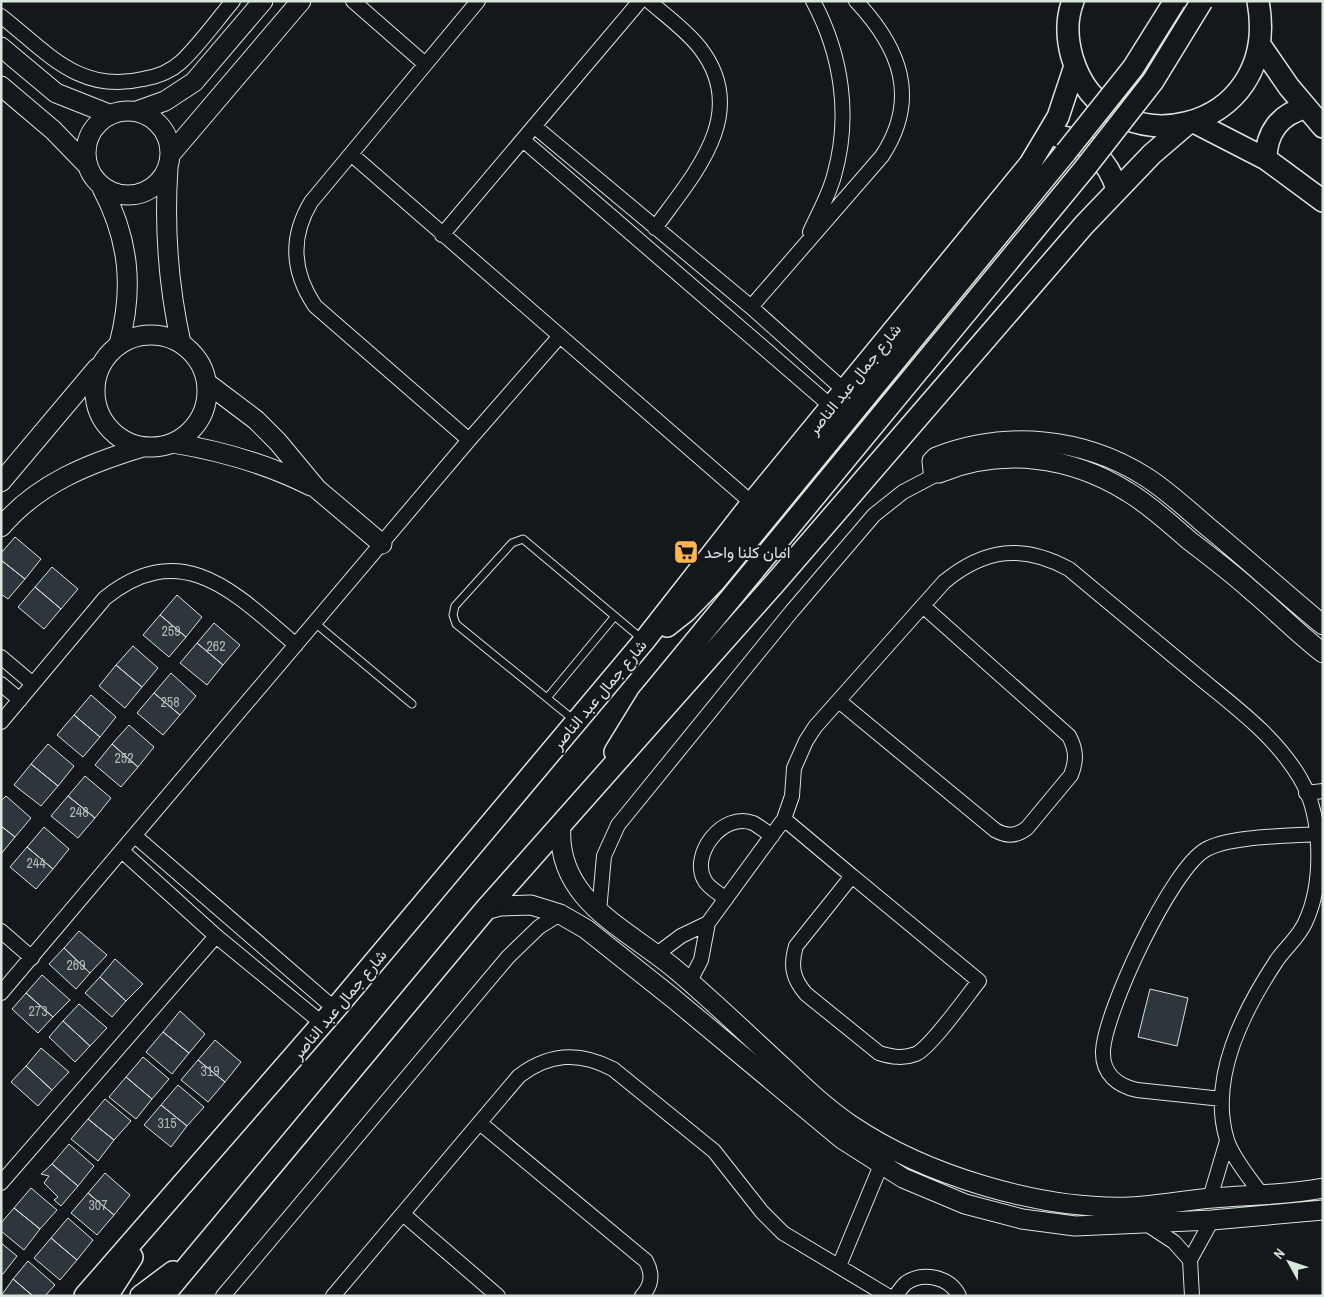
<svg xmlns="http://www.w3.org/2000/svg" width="1324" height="1297" viewBox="0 0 1324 1297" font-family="'Archivo Narrow',Vazirmatn,sans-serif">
  <rect width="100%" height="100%" fill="#14181c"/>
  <!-- building -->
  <path fill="#2c363c" stroke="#d8e6dc" d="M15,537L41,559L25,579L1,560V553Z
    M1,560L25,579L8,599L1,594Z
    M52,567L78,589L61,609L35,587Z
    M35,587L61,609L44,629L18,607Z
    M177,595L202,617L186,637L160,615Z
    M160,615L186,637L169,657L143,635Z
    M214,623L240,645L223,665L197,643Z
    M197,643L223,665L207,685L180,663Z
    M133,646L158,668L142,687L116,665Z
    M116,665L142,687L125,708L99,686Z
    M171,673L196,696L180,715L154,693Z
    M154,693L180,715L163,735L137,713Z
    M91,695L116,717L100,737L74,715Z
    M74,715L100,737L83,757L57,735Z
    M129,725L154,747L138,767L112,744Z
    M48,744L74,766L58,786L31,764Z
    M112,744L138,767L121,787L95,765Z
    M31,764L58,786L41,806L14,785Z
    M85,776L111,798L95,818L68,796Z
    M6,796L31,818L15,837L1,826V801Z
    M68,796L95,818L78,838L51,816Z
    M1,826L15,837L1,854Z
    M44,827L69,849L53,869L27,847Z
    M27,847L53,869L36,889L10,867Z
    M79,931L107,955L90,973L64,948Z
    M64,948L90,973L76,989L49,964Z
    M115,959L143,984L126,1001L100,977Z
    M42,975L70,1000L53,1017L26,993Z
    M100,977L126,1001L112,1017L85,993Z
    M1150,989L1188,998L1177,1046L1138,1037Z
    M26,993L53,1017L38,1033L12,1009Z
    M79,1004L107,1028L90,1046L63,1021Z
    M180,1011L205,1034L189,1053L163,1032Z
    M63,1021L90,1046L75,1062L49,1037Z
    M163,1032L189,1053L172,1074L146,1052Z
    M215,1040L241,1062L225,1082L198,1060Z
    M41,1048L69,1072L52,1090L26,1066Z
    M143,1057L169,1079L152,1099L126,1077Z
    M198,1060L225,1082L208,1102L181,1080Z
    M26,1066L52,1090L38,1106L11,1082Z
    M126,1077L152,1099L136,1119L109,1097Z
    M178,1085L204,1107L187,1126L161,1105Z
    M105,1099L131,1121L114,1140L88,1119Z
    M161,1105L187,1126L171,1147L144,1125Z
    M88,1119L114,1140L98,1161L71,1139Z
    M69,1144L94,1166L78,1186L52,1164Z
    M52,1164L78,1186L61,1206L54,1200L58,1197L44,1183L49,1176L41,1174Z
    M105,1173L130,1195L114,1215L88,1193Z
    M31,1188L57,1210L40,1229L14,1208Z
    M88,1193L114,1215L97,1235L71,1213Z
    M14,1208L40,1229L24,1250L1,1231V1223Z
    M68,1218L93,1240L77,1260L51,1238Z
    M51,1238L77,1260L60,1280L34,1258Z
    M1,1243L17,1256L3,1274L1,1273Z
    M28,1261L55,1285L45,1296H33L13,1279Z
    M13,1279L33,1296H1Z"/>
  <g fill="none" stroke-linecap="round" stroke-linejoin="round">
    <defs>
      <path id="lane" d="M315,623L412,704
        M547,698L615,616
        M574,720L456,624L453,615L455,606L512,543L523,539L642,639"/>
      <path id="street" d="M353,1L425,64
        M649,1C666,16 686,30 700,48C751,114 693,175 655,228
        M1,16C47,52 79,94 143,79C156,77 171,71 181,62C200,44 216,21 233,1
        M534,126L751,307L845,391
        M523,140L832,407
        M351,154L752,503
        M810,232C818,214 829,195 834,176C851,117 842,55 813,1
        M442,235L640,1
        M751,307L882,156C920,98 900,48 856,1
        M469,440L315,306C292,272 290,237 311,202L478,1
        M1,657L33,684
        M1,684L20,700
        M839,701L995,830C1007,837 1017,836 1027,828L1071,775C1077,760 1076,749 1069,736L923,606
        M1,722L105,598C183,535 237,595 296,645
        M1306,793L1323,791
        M784,819L852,876L796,946C790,966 793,979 806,994L879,1053C892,1057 903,1059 916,1054C931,1047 967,996 979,981L852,876
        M135,836L335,1009
        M122,851L216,936L323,1024
        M726,899C720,894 709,888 705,881C689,855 723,811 753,823C759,826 766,832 772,836
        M599,911L604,856L618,825L792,611L874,515L903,492L939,473
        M1,931L32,958
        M657,954L681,936L708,923
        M690,981L701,960L708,923L784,819L792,796L794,768L806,741L815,727L944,582C985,548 1023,544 1069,569C1111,604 1152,638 1194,673C1232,705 1274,734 1300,778C1323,816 1324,883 1305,923C1298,938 1286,947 1277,960C1244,1010 1208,1078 1227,1140C1232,1157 1251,1180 1262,1195
        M1,993L469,440L559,337
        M1222,1099L1137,1090C1118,1086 1102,1074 1103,1051C1105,1011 1171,870 1205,850C1228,836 1289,836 1317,834
        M480,1123L646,1261C653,1274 652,1285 642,1296
        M1,1183L216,936
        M1210,1198L1227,1141
        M403,1214L498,1296
        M1145,1223L1174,1242L1190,1260
        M839,1266L881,1165
        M223,1296L508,957L539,927L560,914
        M333,1296L519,1076C549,1053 579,1051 613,1069L714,1151L762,1212L783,1233L888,1296
        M895,1296C899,1292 902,1286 906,1283C923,1271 950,1277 959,1296
        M1192,1296L1190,1260L1212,1220"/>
      <path id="secondary" d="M1,47L56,93L109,114
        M1,86L53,130L86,164
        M86 153a42 42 0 1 1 84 0a42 42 0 1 1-84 0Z
        M137,111L165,101L194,82L263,1
        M170,155L301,1
        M168,168C164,227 168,284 181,343
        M102,188C129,239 134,288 119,344
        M95 391a56 56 0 1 1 112 0a56 56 0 1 1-112 0Z
        M207,383L256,420L278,442L317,489L382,544
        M173,443C222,451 267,464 311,486
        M1,482L97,368
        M1,527C38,483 90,463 143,447
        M1323,625C1284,593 1247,559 1208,527C1188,510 1168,491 1146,477C1083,437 1006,430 936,457L932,461L933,471L939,473C1001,447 1071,456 1128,492C1150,505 1170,524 1190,541C1211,557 1232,573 1252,591C1276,611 1298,634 1323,653
        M561,825C555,900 626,928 675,969C712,1000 748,1035 784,1068C805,1088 826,1108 851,1125C925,1175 1040,1210 1130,1207C1158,1206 1185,1200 1213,1198C1249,1195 1287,1195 1323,1188
        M485,910L500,906L531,905L560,914L586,929L674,999L842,1139L903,1178L965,1204L1022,1219L1075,1226L1212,1220L1323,1210"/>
      <path id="primary" d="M1073,1C1066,19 1067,39 1072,57C1105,171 1283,137 1258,1
        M1260,45L1289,87L1323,127
        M1194,122L1266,159L1323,201
        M1057,136C1088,140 1108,161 1117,189
        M1266,159C1266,133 1280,114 1305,108
        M667,626L686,611L714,582L1066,152
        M615,752L647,700L1085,168
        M85,1296L335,1009L644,641L752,503L1030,164L1058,117L1075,66
        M107,1296L132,1257
        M141,1296L173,1272
        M163,1296L485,910L775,583L1084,225L1152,154L1187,124"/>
    </defs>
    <!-- lane casing -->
    <use href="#lane" stroke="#d8e6dc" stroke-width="9"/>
    <!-- street casing -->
    <use href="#street" stroke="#d8e6dc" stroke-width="16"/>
    <!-- secondary casing -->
    <use href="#secondary" stroke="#d8e6dc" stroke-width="21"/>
    <!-- primary casing -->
    <use href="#primary" stroke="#d8e6dc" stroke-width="24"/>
    <!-- lane -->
    <use href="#lane" stroke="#14181c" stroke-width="7"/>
    <!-- street -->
    <use href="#street" stroke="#14181c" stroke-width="14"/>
    <!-- secondary -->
    <use href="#secondary" stroke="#14181c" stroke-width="19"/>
    <!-- primary -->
    <use href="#primary" stroke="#14181c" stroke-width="21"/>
    <defs>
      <path id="primary-bridge" d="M1066,152L1133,68L1175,1
        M1085,168L1153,81L1202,1"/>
    </defs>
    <!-- primary-bridge casing -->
    <use href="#primary-bridge" stroke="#d8e6dc" stroke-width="24" stroke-linecap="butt"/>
    <!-- primary-bridge -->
    <use href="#primary-bridge" stroke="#14181c" stroke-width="21"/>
  </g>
  <!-- icons -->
  <defs>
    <symbol id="supermarket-square" viewBox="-11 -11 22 22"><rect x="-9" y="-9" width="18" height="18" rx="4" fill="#ffb74d" stroke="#14181c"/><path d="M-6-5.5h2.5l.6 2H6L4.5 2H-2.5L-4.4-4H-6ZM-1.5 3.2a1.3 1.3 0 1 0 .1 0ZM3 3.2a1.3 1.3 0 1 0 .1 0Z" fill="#111"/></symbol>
  </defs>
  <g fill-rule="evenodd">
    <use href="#supermarket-square" x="672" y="538" width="28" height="28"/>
  </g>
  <g text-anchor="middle" stroke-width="4" stroke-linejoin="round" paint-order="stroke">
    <!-- number labels -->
    <g font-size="14" fill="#adbab4">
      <text x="171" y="636">259</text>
      <text x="216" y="651">262</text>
      <text x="170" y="707">258</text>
      <text x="124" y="763">252</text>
      <text x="79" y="817">248</text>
      <text x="36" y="868">244</text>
      <text x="76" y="970">269</text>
      <text x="38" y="1016">273</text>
      <text x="210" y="1076">319</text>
      <text x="167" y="1128">315</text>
      <text x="98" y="1210">307</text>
    </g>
    <!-- street labels -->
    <g font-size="16" fill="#d8e6dc" stroke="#14181c">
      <text transform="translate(854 379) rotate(-51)" y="6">شارع جمال عبد الناصر</text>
      <text transform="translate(599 694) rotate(-50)" y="6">شارع جمال عبد الناصر</text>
      <text transform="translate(339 1004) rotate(-50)" y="6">شارع جمال عبد الناصر</text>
    </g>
    <!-- poi labels -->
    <g font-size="16" fill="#d8e6dc" stroke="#14181c" text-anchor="start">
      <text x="704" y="558">امان كلنا واحد</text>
    </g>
  </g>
  <!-- border -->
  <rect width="1324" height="1297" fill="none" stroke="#d8e6dc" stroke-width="5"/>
  <!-- north arrow -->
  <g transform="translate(1289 1262) rotate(310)" stroke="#14181c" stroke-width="4" paint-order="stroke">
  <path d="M0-4L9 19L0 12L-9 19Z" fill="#d8e6dc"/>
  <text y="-8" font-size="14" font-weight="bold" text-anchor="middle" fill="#d8e6dc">N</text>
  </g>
</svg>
